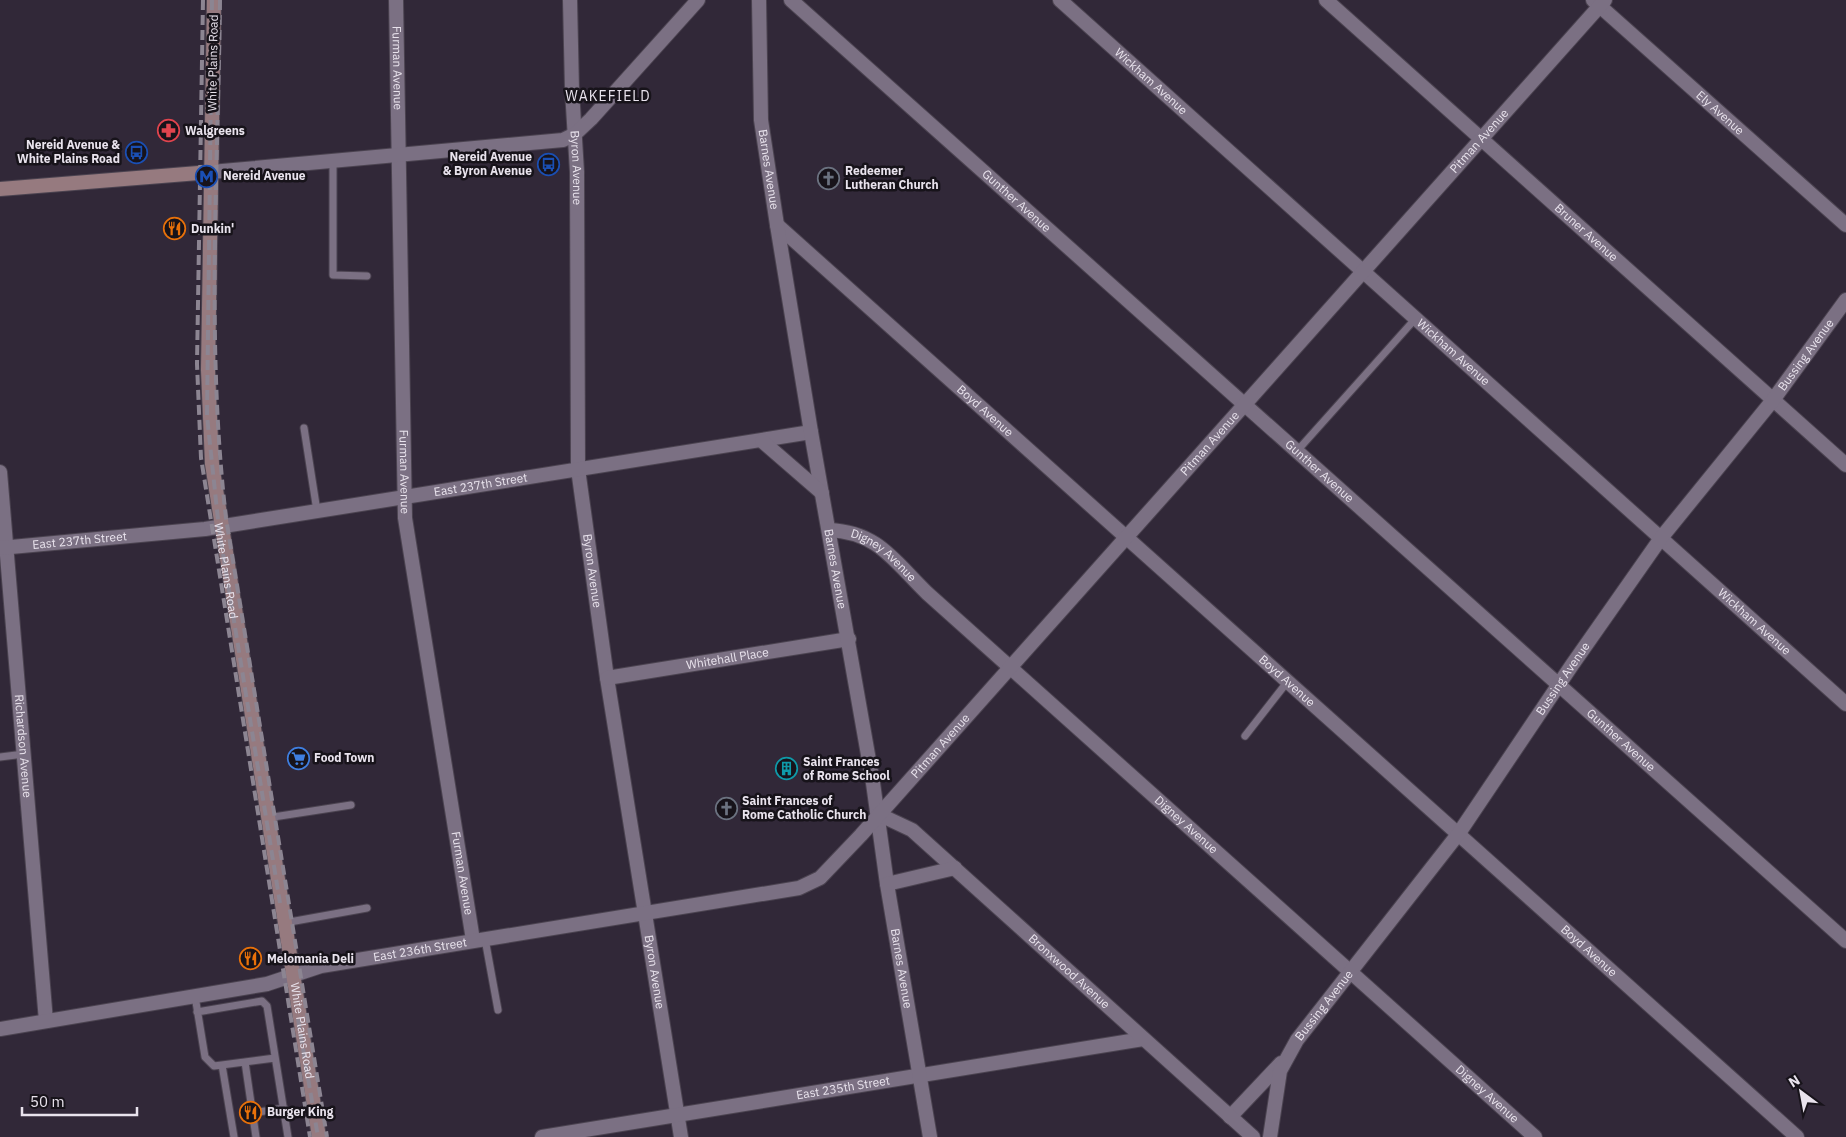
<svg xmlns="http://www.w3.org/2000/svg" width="1846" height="1137" viewBox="0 0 1846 1137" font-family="'IBM Plex Sans',sans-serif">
  <rect width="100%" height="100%" fill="#312838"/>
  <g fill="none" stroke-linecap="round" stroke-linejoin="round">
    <defs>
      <path id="service" d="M333,161V275L367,276
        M304,428L317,511
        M1297,451L1416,318
        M1245,736L1288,681
        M0,757L24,754
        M267,818L351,805
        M284,923L367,908
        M485,939L498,1010
        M195,996L205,1057L214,1066L275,1058
        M197,1012L262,1001L267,1006L288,1137
        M245,1062L256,1137
        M222,1065L234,1137
        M252,1113L284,1108"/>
      <g id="minor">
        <path id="s1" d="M396,0L405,518L473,940"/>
        <path id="s2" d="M570,0L572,90L577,172L578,469L607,678L681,1137"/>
        <path id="s3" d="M791,0L1846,941"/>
        <path id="s4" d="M1060,0L1846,704"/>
        <path id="s5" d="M1326,0L1846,465"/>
        <path id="s6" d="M1593,0L1846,225"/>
        <path id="s7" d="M777,225L1797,1137"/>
        <path id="s8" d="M0,472L46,1021"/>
        <path id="s9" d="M829,530C878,532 894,561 927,593L1535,1137"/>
        <path id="s10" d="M0,548L205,529L811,432"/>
        <path id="s11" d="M607,678L849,639"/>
        <path d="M1230,1117L1281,1063"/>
        <path id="s12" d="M542,1137L1143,1039"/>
        <path id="s13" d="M1270,1137L1280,1071L1297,1040L1459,833L1572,665L1661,538L1773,400L1846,300"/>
      </g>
      <g id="tertiary">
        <path id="s14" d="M759,0L761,120L777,225L811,432L873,783L887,884L930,1137"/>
        <path d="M211,172L563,140L575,134L591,119L698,0"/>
        <path d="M762,441L822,493"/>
        <path id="s15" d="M878,814L912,830L1253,1137"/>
        <path d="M887,884L955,868"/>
        <path id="s16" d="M0,1029L267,984L321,966L799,888L820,878L861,835L1605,0"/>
      </g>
      <g id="secondary">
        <path id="s17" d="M214,0L208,370L212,464L319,1137"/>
        <path d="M0,189L211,172"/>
      </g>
    </defs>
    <!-- service casing -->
    <use href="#service" stroke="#4b4350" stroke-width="9"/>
    <!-- minor casing -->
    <use href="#minor" stroke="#4b4350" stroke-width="16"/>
    <!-- tertiary casing -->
    <use href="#tertiary" stroke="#4b4350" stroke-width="16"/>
    <!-- secondary casing -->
    <use href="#secondary" stroke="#4b4350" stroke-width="16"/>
    <!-- service -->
    <use href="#service" stroke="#7b7083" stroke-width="7"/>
    <!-- minor -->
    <use href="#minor" stroke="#7b7083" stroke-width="14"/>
    <!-- tertiary -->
    <use href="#tertiary" stroke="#7b7083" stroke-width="14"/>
    <!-- secondary -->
    <use href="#secondary" stroke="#967a7f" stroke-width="14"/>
    <!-- rail -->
    <g stroke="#8c8592" stroke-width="4" stroke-dasharray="10 5" stroke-linecap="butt">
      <path d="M203,0L197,364L201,458L310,1137"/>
      <path id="s18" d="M212,0L207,416L219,529L280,903"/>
      <path d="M220,0C218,173 206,346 226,518L327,1137"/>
      <path d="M298,1019L318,1137"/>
    </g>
  </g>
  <!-- icons -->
  <defs>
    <symbol id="pharmacy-ring" viewBox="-11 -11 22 22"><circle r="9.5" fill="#17131a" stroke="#e0444e" stroke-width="1.5"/><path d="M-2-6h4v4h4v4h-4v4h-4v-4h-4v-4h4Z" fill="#e0444e"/></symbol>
    <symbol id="bus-ring" viewBox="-11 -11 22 22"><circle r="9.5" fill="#17131a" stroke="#1a4fb4" stroke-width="1.5"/><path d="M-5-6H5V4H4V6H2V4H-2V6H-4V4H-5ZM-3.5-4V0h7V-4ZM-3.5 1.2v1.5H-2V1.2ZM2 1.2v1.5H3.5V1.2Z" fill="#1a4fb4"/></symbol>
    <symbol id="metro-ring" viewBox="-11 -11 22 22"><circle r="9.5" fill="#17131a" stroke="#1a4fb4" stroke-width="1.5"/><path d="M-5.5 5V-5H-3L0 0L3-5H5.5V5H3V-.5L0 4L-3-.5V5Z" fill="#1a4fb4"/></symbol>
    <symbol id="church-ring" viewBox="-11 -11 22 22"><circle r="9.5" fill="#17131a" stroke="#6b7280" stroke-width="1.5"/><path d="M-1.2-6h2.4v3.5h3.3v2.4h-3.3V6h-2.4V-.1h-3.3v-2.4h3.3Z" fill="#6b7280"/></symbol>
    <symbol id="restaurant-ring" viewBox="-11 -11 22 22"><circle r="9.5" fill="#17131a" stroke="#e8710a" stroke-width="1.5"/><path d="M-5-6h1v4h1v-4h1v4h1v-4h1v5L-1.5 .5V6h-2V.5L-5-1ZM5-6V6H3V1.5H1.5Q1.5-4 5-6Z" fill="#e8710a"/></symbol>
    <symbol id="supermarket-ring" viewBox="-11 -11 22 22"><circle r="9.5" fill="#17131a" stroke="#3f7fe0" stroke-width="1.5"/><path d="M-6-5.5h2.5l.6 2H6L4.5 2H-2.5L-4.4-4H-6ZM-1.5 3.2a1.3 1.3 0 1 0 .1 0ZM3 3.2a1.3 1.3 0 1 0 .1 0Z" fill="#3f7fe0"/></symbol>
    <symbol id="building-ring" viewBox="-11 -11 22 22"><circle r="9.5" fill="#17131a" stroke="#0f9aa8" stroke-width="1.5"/><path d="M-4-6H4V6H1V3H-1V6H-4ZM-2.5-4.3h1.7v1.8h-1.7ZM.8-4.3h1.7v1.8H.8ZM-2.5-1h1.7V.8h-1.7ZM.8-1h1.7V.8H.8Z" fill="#0f9aa8"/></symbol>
  </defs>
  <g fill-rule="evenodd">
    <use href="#pharmacy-ring" x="156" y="118" width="25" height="25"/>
    <use href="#bus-ring" x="124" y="140" width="25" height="25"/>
    <use href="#bus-ring" x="536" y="152" width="25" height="25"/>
    <use href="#metro-ring" x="194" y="164" width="25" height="25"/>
    <use href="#church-ring" x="816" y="166" width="25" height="25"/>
    <use href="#restaurant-ring" x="162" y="216" width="25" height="25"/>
    <use href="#supermarket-ring" x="286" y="746" width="25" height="25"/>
    <use href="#building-ring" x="774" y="756" width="25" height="25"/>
    <use href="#church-ring" x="714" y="796" width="25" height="25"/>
    <use href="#restaurant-ring" x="238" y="946" width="25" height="25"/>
    <use href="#restaurant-ring" x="238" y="1100" width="25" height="25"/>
  </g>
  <g text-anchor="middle" stroke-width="5" stroke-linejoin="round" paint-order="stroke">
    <!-- street labels -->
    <g font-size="12" fill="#e9e3ed" stroke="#17131a">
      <text transform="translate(213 63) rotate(-89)" y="4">White Plains Road</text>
      <text dy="4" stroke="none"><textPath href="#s1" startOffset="68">Furman Avenue</textPath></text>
      <text dy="4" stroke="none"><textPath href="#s4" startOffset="122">Wickham Avenue</textPath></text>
      <text dy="4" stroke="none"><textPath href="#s6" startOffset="170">Ely Avenue</textPath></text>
      <text dy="4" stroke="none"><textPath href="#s16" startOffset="1824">Pitman Avenue</textPath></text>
      <text dy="4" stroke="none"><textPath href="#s2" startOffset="168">Byron Avenue</textPath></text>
      <text dy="4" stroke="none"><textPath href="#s14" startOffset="170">Barnes Avenue</textPath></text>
      <text dy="4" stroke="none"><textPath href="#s3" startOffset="302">Gunther Avenue</textPath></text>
      <text dy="4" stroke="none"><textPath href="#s5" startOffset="349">Bruner Avenue</textPath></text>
      <text dy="4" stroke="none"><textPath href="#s4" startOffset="528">Wickham Avenue</textPath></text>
      <text dy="4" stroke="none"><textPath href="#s13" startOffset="956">Bussing Avenue</textPath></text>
      <text dy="4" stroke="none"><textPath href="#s7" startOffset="279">Boyd Avenue</textPath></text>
      <text dy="4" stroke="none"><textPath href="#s16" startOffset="1419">Pitman Avenue</textPath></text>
      <text dy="4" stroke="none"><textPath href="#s3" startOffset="708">Gunther Avenue</textPath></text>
      <text dy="4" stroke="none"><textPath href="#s1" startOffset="472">Furman Avenue</textPath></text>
      <text dy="4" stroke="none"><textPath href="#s10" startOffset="485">East 237th Street</textPath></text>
      <text dy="4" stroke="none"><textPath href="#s10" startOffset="80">East 237th Street</textPath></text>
      <text dy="4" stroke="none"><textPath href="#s9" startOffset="62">Digney Avenue</textPath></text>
      <text dy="4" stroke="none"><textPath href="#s14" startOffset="575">Barnes Avenue</textPath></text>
      <text dy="4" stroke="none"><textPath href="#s2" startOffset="572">Byron Avenue</textPath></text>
      <text dy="4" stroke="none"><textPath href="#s18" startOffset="572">White Plains Road</textPath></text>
      <text dy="4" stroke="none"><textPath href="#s4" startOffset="932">Wickham Avenue</textPath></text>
      <text dy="4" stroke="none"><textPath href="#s11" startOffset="122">Whitehall Place</textPath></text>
      <text dy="4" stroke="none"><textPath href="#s13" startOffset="551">Bussing Avenue</textPath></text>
      <text dy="4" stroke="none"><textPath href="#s7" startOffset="684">Boyd Avenue</textPath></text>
      <text dy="4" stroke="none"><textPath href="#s3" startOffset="1112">Gunther Avenue</textPath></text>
      <text dy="4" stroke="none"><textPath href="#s16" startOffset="1014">Pitman Avenue</textPath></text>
      <text dy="4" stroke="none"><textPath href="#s8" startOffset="275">Richardson Avenue</textPath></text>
      <text dy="4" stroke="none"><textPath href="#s9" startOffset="468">Digney Avenue</textPath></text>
      <text dy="4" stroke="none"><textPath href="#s1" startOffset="878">Furman Avenue</textPath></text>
      <text dy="4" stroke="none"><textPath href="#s16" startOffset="428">East 236th Street</textPath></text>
      <text dy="4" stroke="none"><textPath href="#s7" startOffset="1089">Boyd Avenue</textPath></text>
      <text dy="4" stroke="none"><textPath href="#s14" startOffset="980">Barnes Avenue</textPath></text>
      <text dy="4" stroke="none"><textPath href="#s15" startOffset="249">Bronxwood Avenue</textPath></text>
      <text dy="4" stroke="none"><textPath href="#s2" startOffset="978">Byron Avenue</textPath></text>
      <text dy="4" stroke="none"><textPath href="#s13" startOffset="146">Bussing Avenue</textPath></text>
      <text dy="4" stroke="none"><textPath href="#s17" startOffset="1038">White Plains Road</textPath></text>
      <text dy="4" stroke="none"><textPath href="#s12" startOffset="305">East 235th Street</textPath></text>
      <text dy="4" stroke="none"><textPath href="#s9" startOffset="872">Digney Avenue</textPath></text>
    </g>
    <!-- poi labels -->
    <g font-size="12" font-weight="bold" fill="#e9e3ed" stroke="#17131a" text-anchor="start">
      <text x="185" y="135">Walgreens</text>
      <text x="120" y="149" text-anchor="end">Nereid Avenue &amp;<tspan x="120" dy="14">White Plains Road</tspan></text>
      <text x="532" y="161" text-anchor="end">Nereid Avenue<tspan x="532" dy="14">&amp; Byron Avenue</tspan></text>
      <text x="845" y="175">Redeemer<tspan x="845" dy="14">Lutheran Church</tspan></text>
      <text x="223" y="180">Nereid Avenue</text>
      <text x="191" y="233">Dunkin'</text>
      <text x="314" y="762">Food Town</text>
      <text x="803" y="766">Saint Frances<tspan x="803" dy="14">of Rome School</tspan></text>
      <text x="742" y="805">Saint Frances of<tspan x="742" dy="14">Rome Catholic Church</tspan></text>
      <text x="267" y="963">Melomania Deli</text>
      <text x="267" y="1116">Burger King</text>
    </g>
    <!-- neighbourhood labels -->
    <g font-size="14" letter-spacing="1" fill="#e9e3ed" stroke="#17131a">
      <text x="608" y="101">WAKEFIELD</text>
    </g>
  </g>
  <!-- north arrow -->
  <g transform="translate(1801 1092) rotate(328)" stroke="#17131a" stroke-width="4" paint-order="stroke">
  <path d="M0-4L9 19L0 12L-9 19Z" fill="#e9e3ed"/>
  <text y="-8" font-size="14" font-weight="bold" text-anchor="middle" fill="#e9e3ed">N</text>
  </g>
  <!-- scale -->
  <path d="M22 1107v8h115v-8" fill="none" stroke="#e9e3ed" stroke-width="2.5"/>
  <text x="30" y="1107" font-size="15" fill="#e9e3ed" stroke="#17131a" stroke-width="4" paint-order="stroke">50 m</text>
</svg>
